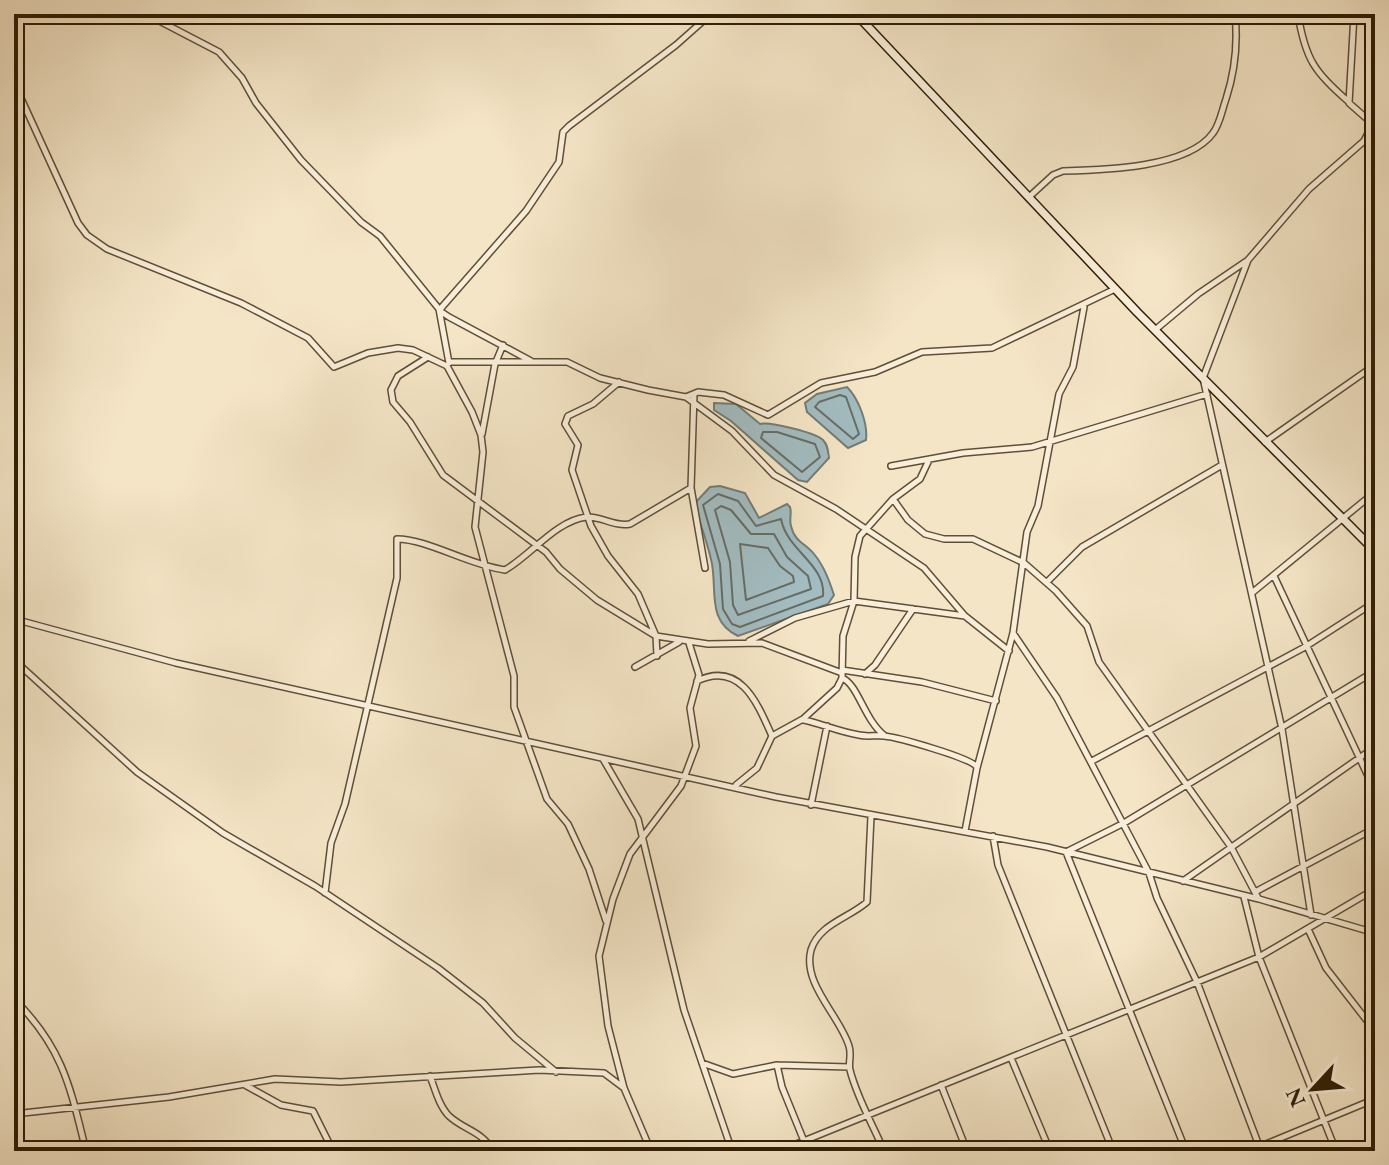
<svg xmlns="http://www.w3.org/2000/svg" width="1389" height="1165" viewBox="0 0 1389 1165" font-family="'EB Garamond',serif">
  <rect width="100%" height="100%" fill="#f4e5c6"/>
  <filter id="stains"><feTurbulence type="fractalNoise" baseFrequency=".0025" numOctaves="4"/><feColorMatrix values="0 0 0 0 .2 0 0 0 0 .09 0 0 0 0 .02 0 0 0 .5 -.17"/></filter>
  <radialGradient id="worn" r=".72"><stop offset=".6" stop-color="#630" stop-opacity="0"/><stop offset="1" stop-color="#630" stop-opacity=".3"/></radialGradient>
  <!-- water -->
  <path fill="#a2bcc1" stroke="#747c76" stroke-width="2" d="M847,387C859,399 868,424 866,440L848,448L807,412L805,403L817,394Z
    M714,403L736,404L760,424C769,421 816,433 823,440C828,445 828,451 829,458L807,482L798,480L731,421L714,410Z
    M720,486L745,493L759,518L787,504L790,507C792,513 789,520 791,526C794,541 806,544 814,554C824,566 829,580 834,595L828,604L738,636C707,621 717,592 712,564C708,544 700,523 694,504L710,487Z"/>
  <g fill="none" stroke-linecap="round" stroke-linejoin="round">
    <!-- shore -->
    <path stroke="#686c63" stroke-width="2" d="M840,395L846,397L859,434L853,439L815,407L819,402Z
      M763,432H777L815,444L820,457L802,472L761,438Z
      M718,494L738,501L756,526L781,519C787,551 826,564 823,596L740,627L732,624L723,609L720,564L703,505Z
      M721,506L731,510L751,534H774L787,557L808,576L811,589L738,615L733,605L730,562L715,510Z
      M740,544L768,548L780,566L793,576L794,582L746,600Z"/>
    <defs>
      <path id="street" d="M146,14L219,52L242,78L256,103L301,160L361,222L380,236L439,309L449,363
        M1298,14C1305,59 1315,73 1349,102
        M1354,14L1349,103L1374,125
        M14,83L78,223L87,235L107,249L241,303L308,338L334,367L368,353L398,348L413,350L447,366L472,412L481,435L483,452L475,527L514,676V707L547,799L568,824L589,869L606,921
        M1029,197L1053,175L1063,171C1104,170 1188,168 1213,133C1220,124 1222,110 1226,99C1235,71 1238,43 1235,14
        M1248,260L1203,378L1282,729L1311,915
        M1155,330L1198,294L1248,260L1309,189L1364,141L1373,123
        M428,357L398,376L391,390L393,402L410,422L443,475L546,552L560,569L597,600L656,636L708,644L762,643L842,673
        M531,361L449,317L440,311L442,307L526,211L559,162L563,132L569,126L676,45L711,14
        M450,362H567L600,378L648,390L686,397L698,392L724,395L768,415L821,383L875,372L922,352L992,348L1115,289
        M619,382L593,404L568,416L565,424L578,445L572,470L591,526L608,556L638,594L656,636L657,656
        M694,394L691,488L705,568
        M686,397L732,431L774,475L836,509L924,568L965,616L1009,651
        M482,434L495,364L503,345
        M1265,442L1375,365
        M891,466L963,453L1032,447L1207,394
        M893,499L908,520L925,534L944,539H973L1024,563L1056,591L1087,626L1099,662L1231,847L1258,898
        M1274,576L1375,791
        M1047,582L1082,547L1222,465
        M1253,592L1375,492
        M14,619L176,663L776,797L1047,847L1259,899L1375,933
        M1013,633L1057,698L1149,873L1157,898L1197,982L1261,1151
        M749,641L795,618L854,601L965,616
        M14,660L137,772L223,833L315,886L438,968L483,1003L515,1038L556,1072
        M635,667L679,642
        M842,670L922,682L996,701
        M865,674L875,665L913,609
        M842,678C858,684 864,720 885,736
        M697,681C741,660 758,705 772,736
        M804,720C822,724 840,732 859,735C867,737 875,735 884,736C897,737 971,758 977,767
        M603,759L638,819L684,1010L732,1151
        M1092,761L1305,647L1375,602
        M736,785L757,768L772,736L803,719L837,688L842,678L843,636L854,601L855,557L860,536L893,499L920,479L928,462
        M811,805L827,726
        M871,816L867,902C849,918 819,924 811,950C802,984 840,1016 849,1046C852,1055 848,1063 850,1070C857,1098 873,1125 884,1151
        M965,831L977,768L1013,633L1027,532L1038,506L1059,394L1073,367L1084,307
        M993,836L998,865L1113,1151
        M1183,881L1375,747
        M1255,892L1375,828
        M325,893L331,843L345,804L397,578V539C427,539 469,565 505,570C531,555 556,521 586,517C602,516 614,527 630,524L691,488
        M1244,897L1259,957L1336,1151
        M1308,929L1326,968L1375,1031
        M14,999C63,1048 70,1086 86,1151
        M1011,1058L1050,1151
        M702,1063L733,1074L777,1065L849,1067
        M777,1065L782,1087L808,1151
        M430,1076C435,1089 439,1106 449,1116C464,1130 482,1131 493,1151
        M245,1085L281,1105L313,1111L333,1151
        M941,1085L967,1151
        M14,1114L169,1097L275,1079L341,1082L539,1070L604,1073L624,1088
        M651,1151L624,1088L608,1026L599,956L613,899L630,854L681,786L696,746L690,708L699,675L689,643
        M779,1151L1259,957L1375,889
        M1186,1151L1066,852L1124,823L1375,671
        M1249,1151L1375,1099"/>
      <path id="secondary" d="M856,14L1137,312L1375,551"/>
    </defs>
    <!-- street casing -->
    <use href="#street" stroke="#604f35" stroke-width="8"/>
    <!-- secondary casing -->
    <use href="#secondary" stroke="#2f1d05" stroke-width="10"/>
    <!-- street -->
    <use href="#street" stroke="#f8eeda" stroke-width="5"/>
    <!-- secondary -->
    <use href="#secondary" stroke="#f8eeda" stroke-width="7"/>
  </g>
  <!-- margin -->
  <rect width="1389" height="1165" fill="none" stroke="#f4e5c6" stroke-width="48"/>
  <rect x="16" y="16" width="1357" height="1133" fill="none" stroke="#2f1d05" stroke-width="4"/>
  <rect x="24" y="24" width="1341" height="1117" fill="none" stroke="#2f1d05" stroke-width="2"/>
  <!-- north arrow -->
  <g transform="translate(1313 1089) rotate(244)" stroke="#f8eeda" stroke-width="6" paint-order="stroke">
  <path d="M0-6L14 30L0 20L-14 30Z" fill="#2f1d05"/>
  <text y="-12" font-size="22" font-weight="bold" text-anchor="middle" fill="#2f1d05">N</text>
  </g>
  <rect width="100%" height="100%" filter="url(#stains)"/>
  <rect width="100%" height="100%" fill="url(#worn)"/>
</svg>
